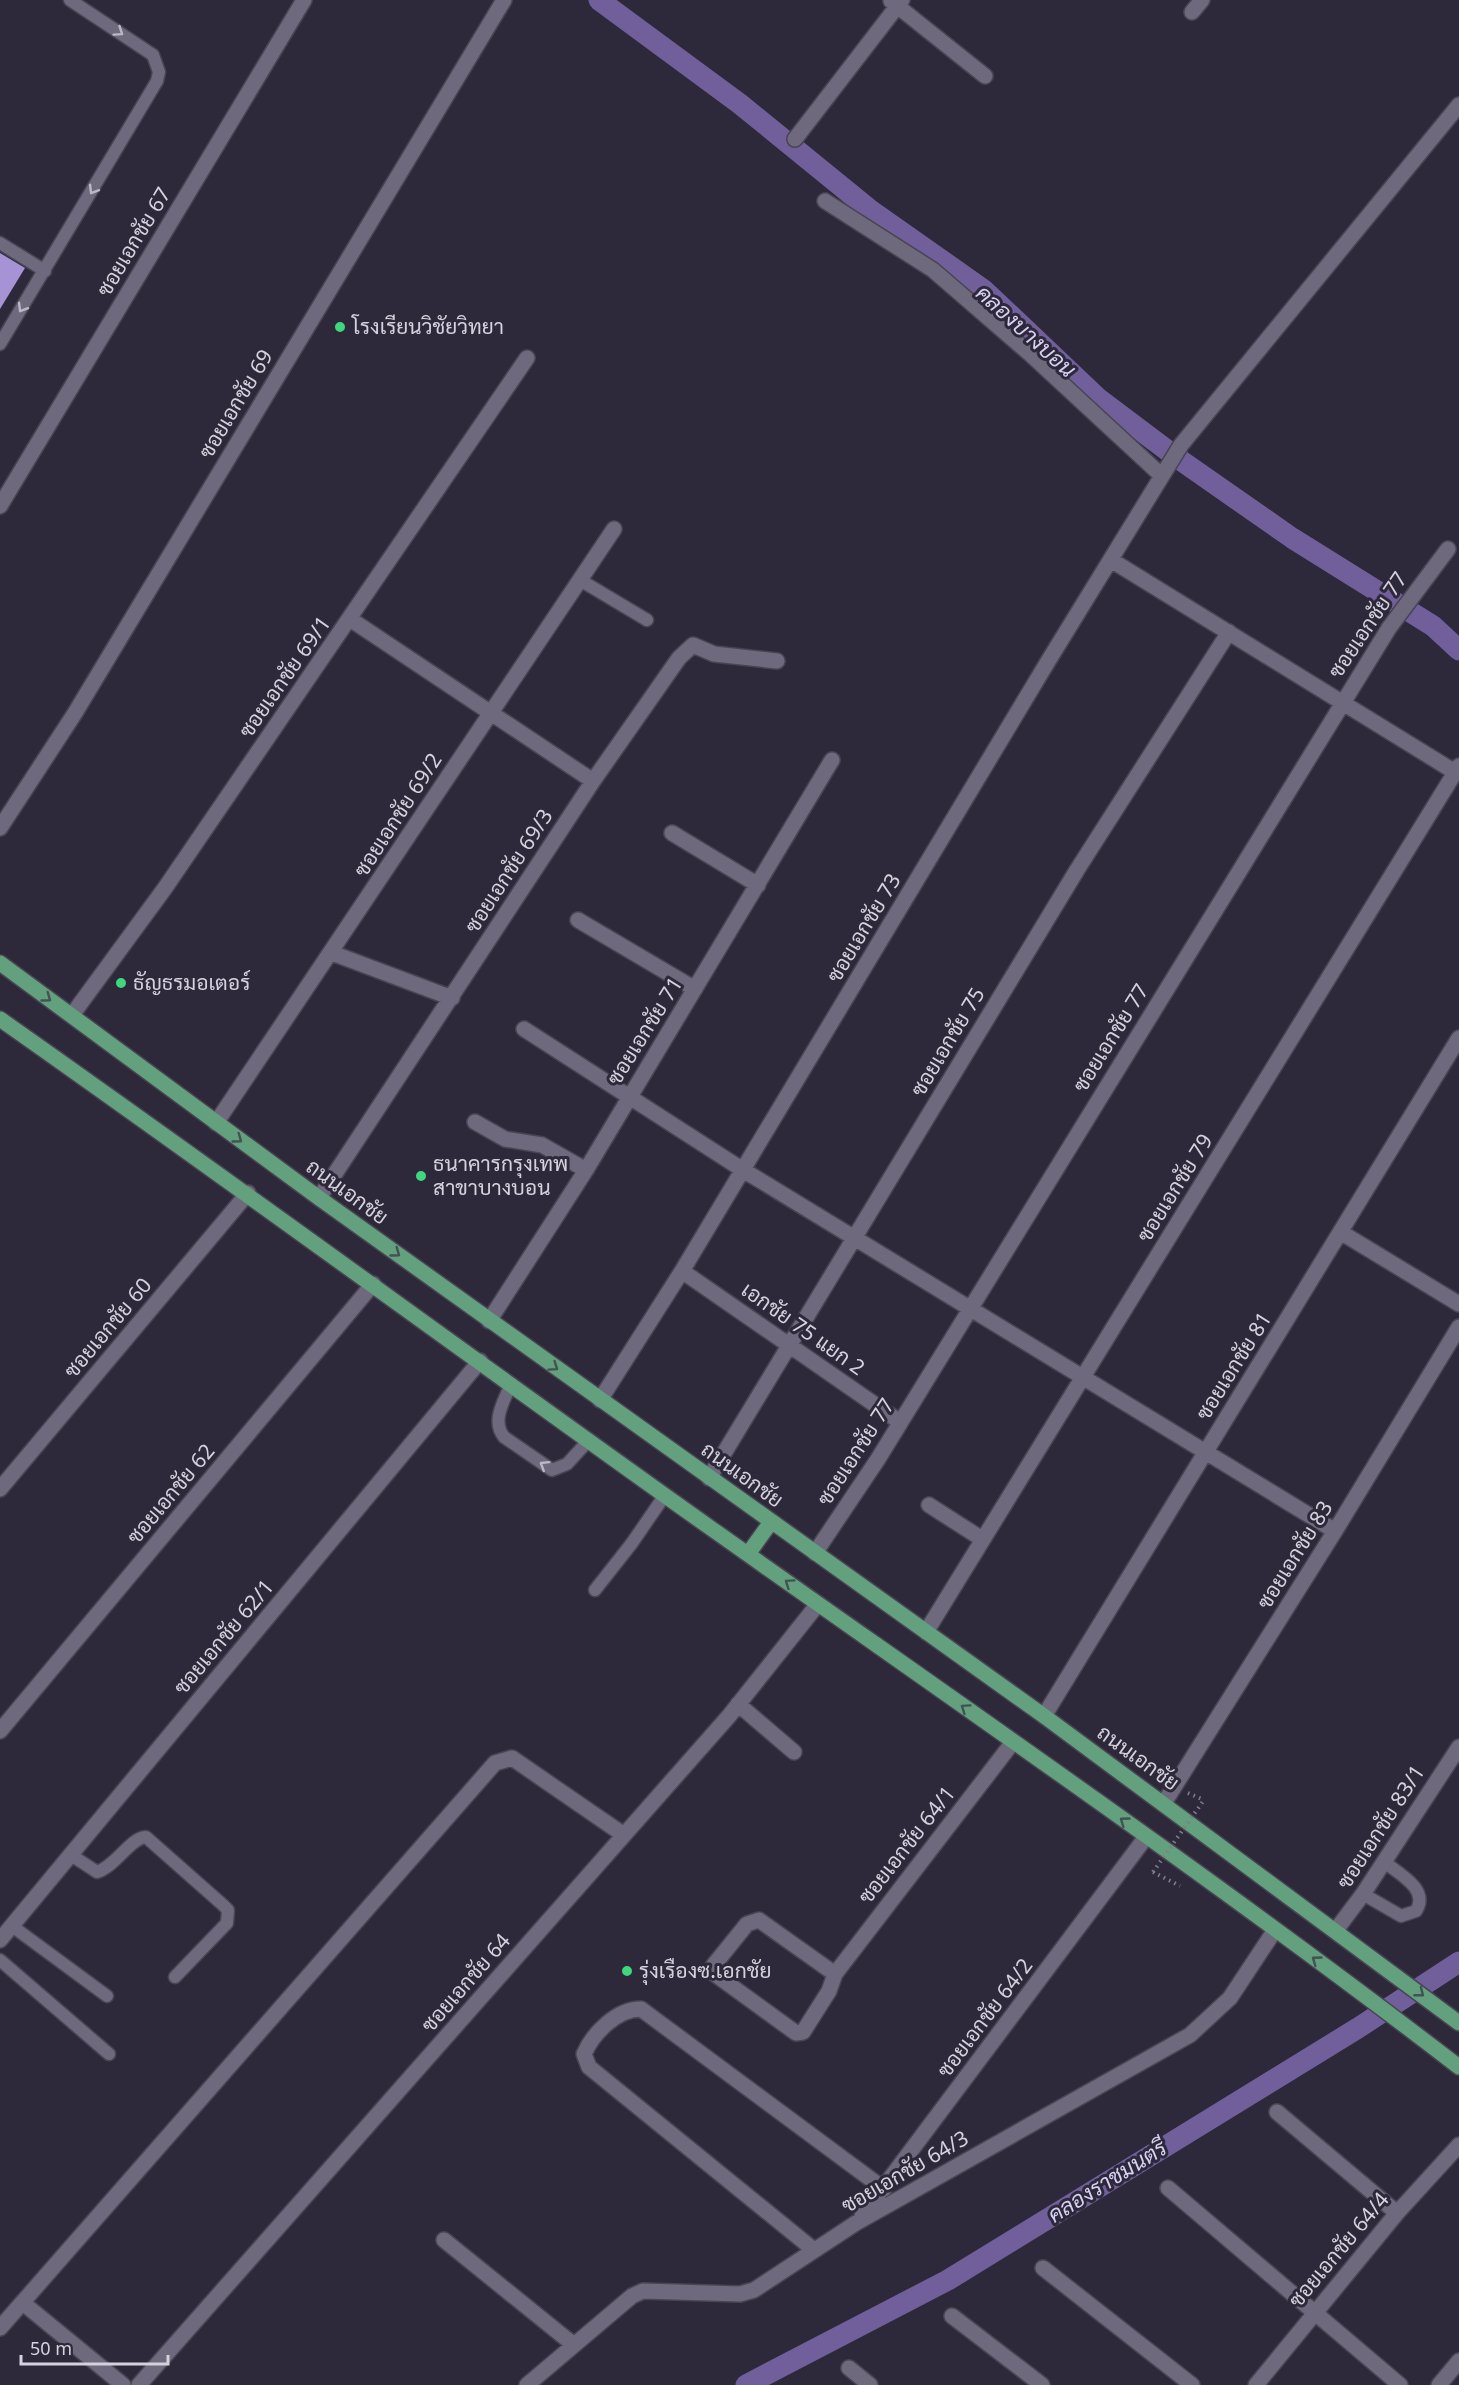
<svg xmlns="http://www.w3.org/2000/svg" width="1459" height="2385" viewBox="0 0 1459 2385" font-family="'Noto Sans',Sarabun,sans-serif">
  <rect width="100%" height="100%" fill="#2e293a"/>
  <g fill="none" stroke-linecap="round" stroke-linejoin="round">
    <!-- canal -->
    <path stroke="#715f9c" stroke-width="21" d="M599,0L740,104L869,209L984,290L1099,399L1176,457L1292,538L1433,626L1459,650
      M746,2385L948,2280L1358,2028L1459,1962"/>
  </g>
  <!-- building -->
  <path fill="#a593d5" d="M0,253L25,268L0,309Z"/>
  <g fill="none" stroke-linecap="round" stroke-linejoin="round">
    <defs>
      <path id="service" d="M0,243L45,271
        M0,344L157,81L159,72L153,55L70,0
        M580,580L647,620
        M511,1384C504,1401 491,1421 504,1437L552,1470L567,1464L589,1440
        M595,1590L632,1543L665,1495
        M71,1855L97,1872C116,1866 130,1838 146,1837L223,1905L228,1910L227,1923L175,1977
        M1363,1894L1401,1916L1416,1911C1430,1889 1399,1874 1383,1861
        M12,1926L107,1996
        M0,1960L109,2054"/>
      <path id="minor" d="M891,1L985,76
        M1192,12L1202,0
        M795,139L902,0
        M825,201L933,270L1029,353L1162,476
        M0,506L304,0
        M1111,560L1455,772
        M350,619L593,781
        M0,828L75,713L504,0
        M672,833L758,885
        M578,920L695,989
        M332,953L452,998
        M72,1015L165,888L527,358
        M524,1029L743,1170L1335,1531
        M475,1122L505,1139L542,1145L586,1170
        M216,1123L614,529
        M319,1198L593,781L679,658L693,645L714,654L777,661
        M1342,1233L1459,1304
        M682,1271L900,1422
        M489,1321L586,1170L832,760
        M600,1400L682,1271L1047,663L1181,445L1459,105
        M709,1478L1077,870L1229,632
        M0,1489L248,1193
        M929,1505L982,1539
        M815,1553L878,1459L1389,628L1448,549
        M926,1632L1459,766
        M738,1704L794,1752
        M1044,1716L1459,1038
        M0,1731L373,1284
        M1164,1803L1335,1531L1459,1327
        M0,1940L480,1361
        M835,1974L759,1920L747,1924L713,1966L712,1972L796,2033L803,2032L829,1991L835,1974L1013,1742
        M1277,2112L1397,2213
        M1168,2188L1400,2385
        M862,2216L1146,1837
        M444,2240L574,2345
        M814,2250L589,2067L584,2054C593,2033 617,2009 641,2009L884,2189
        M1043,2268L1192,2385
        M23,2303L123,2385
        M952,2316L1042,2385
        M0,2328L495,1763L512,1758L624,1835
        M849,2368L870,2385
        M139,2385L729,1716L818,1604
        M527,2385L632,2296L643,2291L740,2294L754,2290L856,2223L1190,2035L1230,1998L1275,1930
        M1256,2385L1397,2213L1459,2145
        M1439,2385L1459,2361"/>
      <path id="tertiary" d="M1336,1930L1363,1894L1459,1747"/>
      <path id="primary" d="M0,963L319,1198L1044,1716L1459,2023
        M0,1019C239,1187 474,1360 712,1529C962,1706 1216,1880 1459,2067
        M748,1554L771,1522"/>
    </defs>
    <!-- service casing -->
    <use href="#service" stroke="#484452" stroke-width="15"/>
    <!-- minor casing -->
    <use href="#minor" stroke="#484452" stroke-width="18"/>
    <!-- tertiary casing -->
    <use href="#tertiary" stroke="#484452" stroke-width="18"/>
    <!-- primary casing -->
    <use href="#primary" stroke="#484452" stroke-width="18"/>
    <!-- path -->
    <path stroke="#817d8c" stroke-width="4" stroke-dasharray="1.5 4.5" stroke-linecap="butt" d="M1188,1793L1204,1800
      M1153,1872L1180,1886"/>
    <!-- service -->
    <use href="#service" stroke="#6e697d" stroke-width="12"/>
    <!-- minor -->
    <use href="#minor" stroke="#6e697d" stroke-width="15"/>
    <!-- tertiary -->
    <use href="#tertiary" stroke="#6e697d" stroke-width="15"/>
    <!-- primary -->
    <use href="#primary" stroke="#63a07e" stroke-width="15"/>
    <!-- path-bridge -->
    <path stroke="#817d8c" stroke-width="4" stroke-dasharray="1.5 4.5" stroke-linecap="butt" d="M1153,1872L1204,1800"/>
  </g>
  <!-- one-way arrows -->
  <defs><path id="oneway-chevron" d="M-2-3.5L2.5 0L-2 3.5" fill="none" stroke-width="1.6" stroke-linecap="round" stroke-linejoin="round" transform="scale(1.5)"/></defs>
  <g stroke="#bbb8c6">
    <use href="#oneway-chevron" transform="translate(119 32) rotate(34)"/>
    <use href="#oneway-chevron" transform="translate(93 190) rotate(121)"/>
    <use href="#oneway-chevron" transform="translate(22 308) rotate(121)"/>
    <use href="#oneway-chevron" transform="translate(544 1465) rotate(-148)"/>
  </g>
  <g stroke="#415352">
    <use href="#oneway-chevron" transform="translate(47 998) rotate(36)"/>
    <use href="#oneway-chevron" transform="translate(238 1139) rotate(36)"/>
    <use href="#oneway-chevron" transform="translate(396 1253) rotate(36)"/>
    <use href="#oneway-chevron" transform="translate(554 1367) rotate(35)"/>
    <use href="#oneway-chevron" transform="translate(789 1583) rotate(-145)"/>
    <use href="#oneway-chevron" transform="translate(965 1708) rotate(-145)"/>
    <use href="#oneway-chevron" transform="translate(1124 1821) rotate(-144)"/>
    <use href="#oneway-chevron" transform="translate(1316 1960) rotate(-144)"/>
    <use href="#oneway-chevron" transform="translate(1420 1993) rotate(38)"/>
  </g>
  <!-- markers -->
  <g fill="#3fd77d" stroke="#2e293a" stroke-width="2">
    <circle cx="340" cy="327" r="6"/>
    <circle cx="121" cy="983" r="6"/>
    <circle cx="421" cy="1176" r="6"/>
    <circle cx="627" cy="1971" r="6"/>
  </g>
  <g text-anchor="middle" stroke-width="6" stroke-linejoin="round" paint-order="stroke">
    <!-- street labels -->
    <g font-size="21" fill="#d5d2de" stroke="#2e293a">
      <text transform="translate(134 242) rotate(-59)" y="7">ซอยเอกชัย 67</text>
      <text transform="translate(236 404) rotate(-59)" y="7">ซอยเอกชัย 69</text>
      <text transform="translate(1368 625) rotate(-56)" y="7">ซอยเอกชัย 77</text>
      <text transform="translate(285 677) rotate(-55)" y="7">ซอยเอกชัย 69/1</text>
      <text transform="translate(398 815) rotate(-57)" y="7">ซอยเอกชัย 69/2</text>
      <text transform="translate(509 871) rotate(-57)" y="7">ซอยเอกชัย 69/3</text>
      <text transform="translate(864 928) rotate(-59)" y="7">ซอยเอกชัย 73</text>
      <text transform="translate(645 1031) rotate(-58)" y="7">ซอยเอกชัย 71</text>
      <text transform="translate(1111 1038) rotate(-58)" y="7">ซอยเอกชัย 77</text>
      <text transform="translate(948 1042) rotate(-59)" y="7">ซอยเอกชัย 75</text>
      <text transform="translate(1175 1188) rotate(-58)" y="7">ซอยเอกชัย 79</text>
      <text transform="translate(347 1192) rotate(36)" y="7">ถนนเอกชัย</text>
      <text transform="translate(108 1328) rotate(-50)" y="7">ซอยเอกชัย 60</text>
      <text transform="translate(803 1329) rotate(35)" y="7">เอกชัย 75 แยก 2</text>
      <text transform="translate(1234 1366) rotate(-58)" y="7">ซอยเอกชัย 81</text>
      <text transform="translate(856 1452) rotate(-57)" y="7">ซอยเอกชัย 77</text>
      <text transform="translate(742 1475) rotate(36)" y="7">ถนนเอกชัย</text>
      <text transform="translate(171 1494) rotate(-50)" y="7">ซอยเอกชัย 62</text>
      <text transform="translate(1295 1555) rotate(-58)" y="7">ซอยเอกชัย 83</text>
      <text transform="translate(224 1637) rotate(-50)" y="7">ซอยเอกชัย 62/1</text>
      <text transform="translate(1138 1758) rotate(36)" y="7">ถนนเอกชัย</text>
      <text transform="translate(1381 1827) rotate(-57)" y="7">ซอยเอกชัย 83/1</text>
      <text transform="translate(907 1845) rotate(-52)" y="7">ซอยเอกชัย 64/1</text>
      <text transform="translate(466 1983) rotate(-49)" y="7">ซอยเอกชัย 64</text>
      <text transform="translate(985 2018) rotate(-53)" y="7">ซอยเอกชัย 64/2</text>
      <text transform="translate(905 2172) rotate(-30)" y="7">ซอยเอกชัย 64/3</text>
      <text transform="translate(1339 2250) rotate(-50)" y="7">ซอยเอกชัย 64/4</text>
    </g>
    <!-- poi labels -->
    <g font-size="21" fill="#d5d2de" stroke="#2e293a" text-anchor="start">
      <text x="352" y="334">โรงเรียนวิชัยวิทยา</text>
      <text x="133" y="990">ธัญธรมอเตอร์</text>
      <text x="433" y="1171">ธนาคารกรุงเทพ<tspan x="433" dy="24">สาขาบางบอน</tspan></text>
      <text x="639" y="1978">รุ่งเรืองซ.เอกชัย</text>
    </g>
    <!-- water labels -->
    <g font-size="22" font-style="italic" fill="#d9d0f4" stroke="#2e293a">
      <text transform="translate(1026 331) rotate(42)" y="8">คลองบางบอน</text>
      <text transform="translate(1107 2181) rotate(-32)" y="8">คลองราชมนตรี</text>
    </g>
  </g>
  <!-- scale -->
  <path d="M21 2355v9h147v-9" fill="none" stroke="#d5d2de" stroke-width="3"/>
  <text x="30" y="2355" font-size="18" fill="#d5d2de" stroke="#2e293a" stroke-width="4.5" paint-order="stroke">50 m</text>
</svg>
